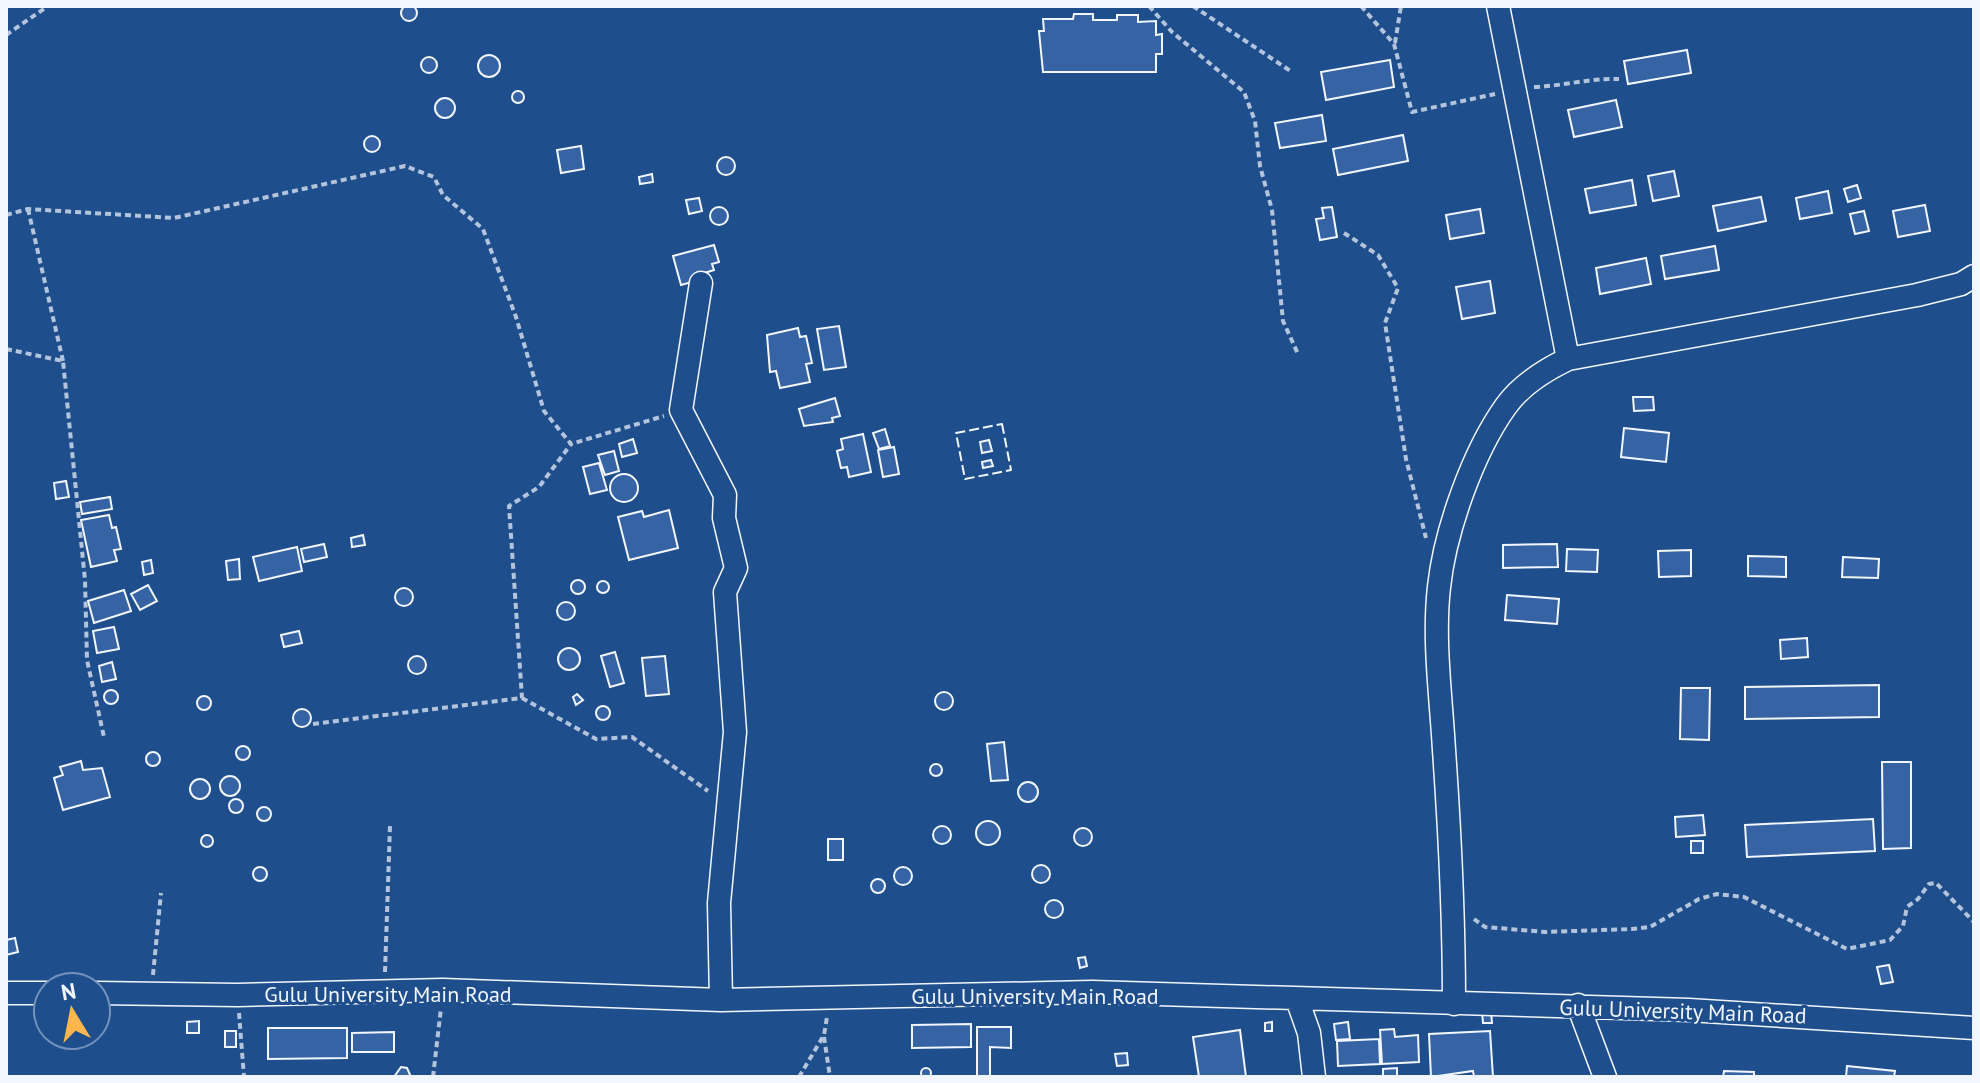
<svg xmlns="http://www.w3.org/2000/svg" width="1980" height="1083" viewBox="0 0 1980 1083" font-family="'PT Sans',sans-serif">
  <rect width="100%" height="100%" fill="#1f4e8c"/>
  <!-- building -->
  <path fill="#3563a3" stroke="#f2f6ff" stroke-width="2" d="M401 13a8 8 0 1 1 16 0a8 8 0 1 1-16 0Z
    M1074,14H1093V20H1117V15H1138V22L1156,21V35L1162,34V54H1156V72H1043L1039,31H1044L1043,19H1073Z
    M1687,50L1691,73L1628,84L1624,61Z
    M478 66a11 11 0 1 1 22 0a11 11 0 1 1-22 0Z
    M421 65a8 8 0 1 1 16 0a8 8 0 1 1-16 0Z
    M1390,60L1394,87L1326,100L1321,72Z
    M512 97a6 6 0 1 1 12 0a6 6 0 1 1-12 0Z
    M435 108a10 10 0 1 1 20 0a10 10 0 1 1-20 0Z
    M1616,100L1622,127L1574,137L1568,110Z
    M1322,115L1326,141L1280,148L1275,123Z
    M1403,135L1408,161L1338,175L1333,149Z
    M364 144a8 8 0 1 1 16 0a8 8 0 1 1-16 0Z
    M581,146L584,169L561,173L557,150Z
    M717 166a9 9 0 1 1 18 0a9 9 0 1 1-18 0Z
    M1674,171L1679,196L1653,201L1648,176Z
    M652,174L653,182L640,184L639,177Z
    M1632,180L1636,205L1590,213L1585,189Z
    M1857,185L1861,198L1848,202L1844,189Z
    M1828,191L1832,213L1800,219L1796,198Z
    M1761,197L1766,221L1718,231L1713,206Z
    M699,198L702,211L689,214L686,200Z
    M1925,205L1930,231L1898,237L1893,211Z
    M1332,207L1337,237L1320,240L1316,219L1324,218L1322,208Z
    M710 216a9 9 0 1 1 18 0a9 9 0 1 1-18 0Z
    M1480,209L1484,233L1450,239L1446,215Z
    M1864,211L1869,231L1855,234L1850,214Z
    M714,245L719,262L712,264L714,270L698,275L699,280L681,285L673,256Z
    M1715,246L1719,270L1665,279L1661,256Z
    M1646,258L1651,284L1600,294L1596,268Z
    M1490,281L1495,313L1462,319L1456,287Z
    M839,326L846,367L824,370L817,329Z
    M798,328L800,337L806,336L812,363L806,364L810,382L780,388L776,371L770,372L767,335Z
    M1633,397H1653L1654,410L1634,411Z
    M835,398L840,416L832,418L833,422L804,426L799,409Z
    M1624,428L1669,433L1666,462L1621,457Z
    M885,429L890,446L879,449L873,433Z
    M863,434L871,472L849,477L847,467L841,468L837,451L843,449L841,439Z
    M633,439L637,453L622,457L619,444Z
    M989,440L992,451L982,453L980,442Z
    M894,447L899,474L883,477L878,450Z
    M614,451L619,471L605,475L598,455Z
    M991,460L993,466L983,468L982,462Z
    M599,463L607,490L590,494L583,467Z
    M610 488a14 14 0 1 1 28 0a14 14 0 1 1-28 0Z
    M66,481L69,497L56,499L54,483Z
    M110,497L112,509L82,514L80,502Z
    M669,510L678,548L629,560L618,517L642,511L644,517Z
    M109,515L112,528L116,527L121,549L114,550L117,561L91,567L81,520Z
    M363,535L365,545L352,547L351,538Z
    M324,544L327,557L304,562L301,549Z
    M1557,544L1558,567L1503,568V545Z
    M297,547L302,571L259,581L253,557Z
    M1567,549L1598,550L1597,572L1566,571Z
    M1691,550V576L1659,577L1658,551Z
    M1748,556L1786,557V577L1748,576Z
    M1843,557L1879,559L1878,578L1842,577Z
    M239,559L240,579L228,580L226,561Z
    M151,560L153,573L144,575L142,562Z
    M571 587a7 7 0 1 1 14 0a7 7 0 1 1-14 0Z
    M597 587a6 6 0 1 1 12 0a6 6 0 1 1-12 0Z
    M148,585L157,601L140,610L131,594Z
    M395 597a9 9 0 1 1 18 0a9 9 0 1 1-18 0Z
    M124,590L131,611L94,623L88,601Z
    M1507,595L1559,599L1557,624L1505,620Z
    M557 611a9 9 0 1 1 18 0a9 9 0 1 1-18 0Z
    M114,627L119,649L97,653L93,631Z
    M299,631L302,643L284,647L281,635Z
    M1807,638L1808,657L1781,659L1780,640Z
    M558 659a11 11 0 1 1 22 0a11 11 0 1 1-22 0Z
    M615,652L624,683L610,687L601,656Z
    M665,656L669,694L646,696L642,658Z
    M408 665a9 9 0 1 1 18 0a9 9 0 1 1-18 0Z
    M112,662L116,679L102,682L99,666Z
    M1879,685V717L1745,719V687Z
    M1681,688H1710L1709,740L1680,739Z
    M104 697a7 7 0 1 1 14 0a7 7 0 1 1-14 0Z
    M935 701a9 9 0 1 1 18 0a9 9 0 1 1-18 0Z
    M577,694L583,700L576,705L573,697Z
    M197 703a7 7 0 1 1 14 0a7 7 0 1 1-14 0Z
    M596 713a7 7 0 1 1 14 0a7 7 0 1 1-14 0Z
    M293 718a9 9 0 1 1 18 0a9 9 0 1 1-18 0Z
    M1004,742L1008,780L991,781L987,744Z
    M236 753a7 7 0 1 1 14 0a7 7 0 1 1-14 0Z
    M146 759a7 7 0 1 1 14 0a7 7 0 1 1-14 0Z
    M81,761L83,770L102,768L110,797L63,810L54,778L63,775L60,767Z
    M1882,762H1911V848L1883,849Z
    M930 770a6 6 0 1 1 12 0a6 6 0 1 1-12 0Z
    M220 786a10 10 0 1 1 20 0a10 10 0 1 1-20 0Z
    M190 789a10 10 0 1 1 20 0a10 10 0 1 1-20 0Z
    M1018 792a10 10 0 1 1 20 0a10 10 0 1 1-20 0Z
    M229 806a7 7 0 1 1 14 0a7 7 0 1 1-14 0Z
    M257 814a7 7 0 1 1 14 0a7 7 0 1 1-14 0Z
    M1703,815L1705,835L1676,837L1675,817Z
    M1873,819L1875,851L1747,857L1745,825Z
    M976 833a12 12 0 1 1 24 0a12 12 0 1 1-24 0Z
    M933 835a9 9 0 1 1 18 0a9 9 0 1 1-18 0Z
    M1074 837a9 9 0 1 1 18 0a9 9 0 1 1-18 0Z
    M201 841a6 6 0 1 1 12 0a6 6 0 1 1-12 0Z
    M828,839H843V860H828Z
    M1691,841H1703V853H1691Z
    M1032 874a9 9 0 1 1 18 0a9 9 0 1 1-18 0Z
    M253 874a7 7 0 1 1 14 0a7 7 0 1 1-14 0Z
    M894 876a9 9 0 1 1 18 0a9 9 0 1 1-18 0Z
    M871 886a7 7 0 1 1 14 0a7 7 0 1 1-14 0Z
    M1045 909a9 9 0 1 1 18 0a9 9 0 1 1-18 0Z
    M15,938L18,952L6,955V940Z
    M1085,957L1087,966L1080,968L1078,958Z
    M1889,965L1893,982L1881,984L1877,967Z
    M1491,1011L1492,1023H1483L1482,1012Z
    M199,1021V1033H187V1022Z
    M1272,1022V1031H1265V1023Z
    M1348,1022L1350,1039L1336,1040L1334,1024Z
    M971,1024V1047L912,1048V1025Z
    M977,1027H1011V1048L990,1047V1077H977Z
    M268,1028H347V1058L268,1059Z
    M1394,1029L1395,1037L1418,1035L1419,1062L1382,1064L1380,1030Z
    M1240,1030L1246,1077H1199L1193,1037Z
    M225,1031H236V1047H225Z
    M1490,1031L1493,1077H1474L1473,1071L1431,1077L1429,1034Z
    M394,1032V1052H352V1033Z
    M1379,1039L1380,1064L1338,1066L1337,1041Z
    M1127,1053L1128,1065L1117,1066L1115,1054Z
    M1847,1066L1895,1071L1894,1077H1846Z
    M401,1067L407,1068L411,1077H394Z
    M921 1073a5 5 0 1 1 10 0a5 5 0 1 1-10 0Z
    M1397,1068V1077H1383V1069Z
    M1724,1071L1754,1072V1077H1723Z"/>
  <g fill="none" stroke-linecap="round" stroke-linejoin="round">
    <defs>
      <path id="minor" d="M1498,6L1568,359
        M701,283L681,410L725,495L724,518L736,568L725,592L735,732L719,903L721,1000
        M6,993H48
        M96,993L238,995L443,990L721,1000L1092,992L1689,1010L1974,1028
        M1297,999L1309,1033L1314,1077
        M1454,1004C1454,919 1450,835 1444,750C1441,697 1433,640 1439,587C1445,531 1473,452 1506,406C1521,385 1545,370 1568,359L1917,295L1961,284L1974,276
        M1578,1005L1605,1077"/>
    </defs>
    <!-- minor casing -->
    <use href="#minor" stroke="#f2f6ff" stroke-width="25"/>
    <!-- path -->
    <path stroke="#b3c4dc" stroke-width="4" stroke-dasharray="6 4" stroke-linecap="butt" d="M1149,6L1172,32L1244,92L1255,121L1260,166L1272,210L1283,321L1298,354
      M1193,6L1292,72
      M1361,6L1394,44L1412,112L1495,94
      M6,35L48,6
      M1395,43L1401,6
      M1534,87C1563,86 1590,78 1619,79
      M28,209L63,361
      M6,215L28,209L174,218L405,166L434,177L443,195L483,229L516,317L544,411L571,444L664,416
      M1344,233L1378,255L1398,288L1385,323L1406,459L1426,538
      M6,349L63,361L85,580L87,660L104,737
      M522,698L596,739L632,737L708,791
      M313,724L522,698L509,506L539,487L571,444
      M1474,919L1485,927L1545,932L1632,929L1650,927L1699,899L1717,894L1744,897L1847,949L1890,940L1903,926L1907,907L1918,899L1929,884L1936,883L1974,922
      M385,972L390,826
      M153,975L161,893
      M239,1013L244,1077
      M824,1037L830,1077
      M433,1077L441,1008
      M799,1077L824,1035L827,1017"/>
    <!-- minor -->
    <use href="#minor" stroke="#1f4e8c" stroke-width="22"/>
    <!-- fence -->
    <path stroke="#f2f6ff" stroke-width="2" stroke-dasharray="10 4" stroke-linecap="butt" d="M1002,424L1011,470L965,479L956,433Z"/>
  </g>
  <g text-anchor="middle" stroke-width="6" stroke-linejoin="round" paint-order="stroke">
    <!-- street labels -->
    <g font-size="22" fill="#f2f6ff" stroke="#1f4e8c">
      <text x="388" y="1002">Gulu University Main Road</text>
      <text x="1035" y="1004">Gulu University Main Road</text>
      <text transform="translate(1683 1011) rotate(2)" y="8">Gulu University Main Road</text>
    </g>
  </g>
  <!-- border -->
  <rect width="1980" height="1083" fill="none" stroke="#f2f6ff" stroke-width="16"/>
  <!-- north arrow -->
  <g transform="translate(72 1011) rotate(350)"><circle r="38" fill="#1f4e8c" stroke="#7391ba" stroke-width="2"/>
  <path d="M0-6L14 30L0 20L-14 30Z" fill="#ffb74d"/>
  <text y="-12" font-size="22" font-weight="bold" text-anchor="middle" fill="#f2f6ff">N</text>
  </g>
</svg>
